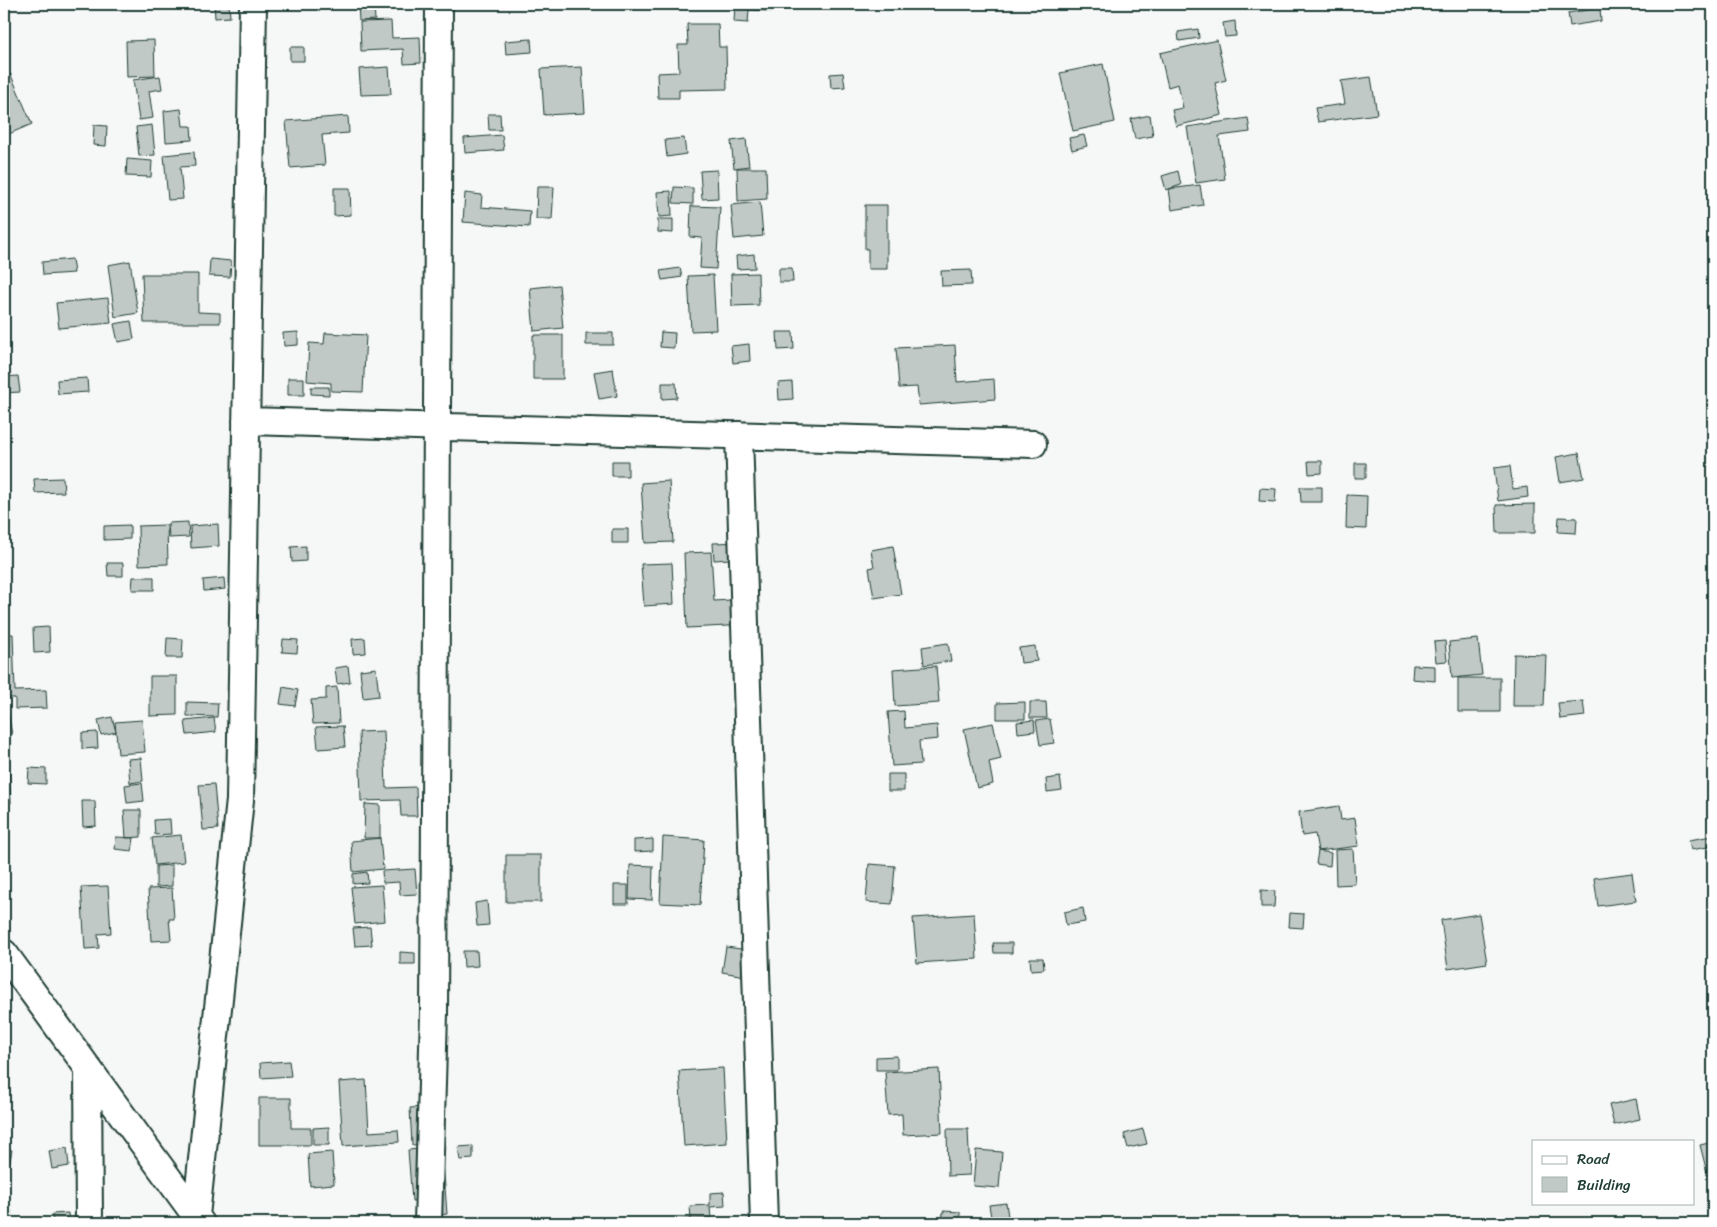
<svg xmlns="http://www.w3.org/2000/svg" width="1717" height="1227" viewBox="0 0 1717 1227" font-family="Sriracha,sans-serif">
  <rect width="100%" height="100%" fill="#f6f7f7"/>
  <filter id="ink" filterUnits="userSpaceOnUse"><feTurbulence type="fractalNoise" baseFrequency=".02" numOctaves="2"/><feDisplacementMap in="SourceGraphic" scale="10" xChannelSelector="R" yChannelSelector="G"/><feConvolveMatrix kernelMatrix="1 2 1 2 8 2 1 2 1" color-interpolation-filters="sRGB"/></filter>
  <g filter="url(#ink)">
    <!-- building -->
    <path fill="#c0c9c6" stroke="#1f3d34" d="M167,4H184V10L166,9Z
      M214,4H229L230,17L215,18Z
      M358,4H374L375,20L359,21Z
      M735,4H772V11L749,10L748,23L734,22Z
      M1600,8L1601,21L1570,26L1568,13Z
      M391,21L392,38L420,37L421,63L404,64L403,49L361,51L360,22Z
      M1235,21L1236,36L1225,37L1223,23Z
      M687,24H718L719,47H726L727,89L679,90V98H658L657,73L679,72L678,45H688Z
      M1198,29L1199,38L1179,41L1178,32Z
      M531,39L532,52L506,54L505,41Z
      M154,40L155,76L127,77L126,41Z
      M1217,40L1226,80L1215,83L1222,115L1176,126L1172,110L1183,108L1178,84L1168,87L1160,53Z
      M290,47H304V61H290Z
      M1103,64L1115,122L1073,131L1060,73Z
      M389,67L391,94L361,95L359,69Z
      M582,67L585,113L544,115L541,69Z
      M10,73L32,124L4,136V76Z
      M843,73L845,87L831,88L830,74Z
      M160,76L162,89L149,91L153,118L139,120L133,80Z
      M1371,77L1377,114L1318,122L1315,108L1345,104L1341,81Z
      M181,109L183,126H191L192,140L166,142L164,111Z
      M488,114H500L501,130H489Z
      M1150,115L1153,136L1135,139L1131,119Z
      M348,116L349,133L322,135L325,165L290,168L286,121Z
      M1248,118L1250,132L1219,136L1225,179L1196,183L1187,127Z
      M94,125L107,126L106,146L93,145Z
      M152,125L155,155L139,156L136,127Z
      M502,135L504,150L465,153L464,138Z
      M1084,135L1087,146L1072,150L1069,138Z
      M684,138L686,154L667,157L665,140Z
      M746,139L749,166L734,168L731,141Z
      M194,152L195,166L180,167L183,199L168,200L164,155Z
      M127,159L152,161L151,177L126,176Z
      M737,168H766L767,199L738,201Z
      M717,170L718,198L702,199L700,171Z
      M1178,171L1181,185L1166,190L1162,176Z
      M1200,185L1203,205L1172,210L1169,189Z
      M537,187H554L552,219H536Z
      M674,187L693,188V204L673,203Z
      M334,188H350L351,215L334,216Z
      M671,191L672,216L659,217L657,192Z
      M465,193L482,195L481,207L530,211L529,227L463,222Z
      M760,202L763,236L734,239L731,205Z
      M865,205H887V269H868V249H865Z
      M691,206L720,207L716,269L700,268L702,238L690,237Z
      M658,219H673V233L658,232Z
      M754,254L755,268L737,269L736,256Z
      M72,259L74,273L43,275L42,262Z
      M210,259L231,261L230,277L209,276Z
      M130,261L138,313L115,317L108,265Z
      M680,268L682,277L662,280L660,271Z
      M779,268H792L793,282H779Z
      M971,270L972,285L942,286L941,271Z
      M758,273L759,305L732,306L731,274Z
      M142,274H198V312L220,313V323H144Z
      M713,275L716,330L691,331L688,276Z
      M559,285L563,328L534,331L530,288Z
      M108,298L111,323L59,328L56,303Z
      M131,321L134,339L118,342L114,324Z
      M298,332V345L284,346L283,333Z
      M661,332L675,333L674,348L660,347Z
      M777,332H793L794,349L778,350Z
      M325,333L366,335L363,392L331,391V383L307,381L309,343L324,344Z
      M586,333H613V345H586Z
      M533,335H563V379H533Z
      M749,344L750,361L733,363L731,346Z
      M955,345L957,382L994,379L995,399L919,405L917,387L899,388L896,348Z
      M613,369L617,396L599,399L594,372Z
      M18,376L20,392L4,393V377Z
      M87,378L88,392L58,394L57,380Z
      M288,378H304V395H288Z
      M792,382L793,399L779,400L778,383Z
      M662,383H676L677,398L662,399Z
      M311,387H329V395L311,394Z
      M1579,453L1584,478L1560,482L1556,457Z
      M612,461H628V476H612Z
      M1308,461H1322V473L1309,474Z
      M1355,463H1366V478H1355Z
      M1510,466L1513,489L1527,487L1528,497L1498,501L1494,468Z
      M4,475L7,518H4Z
      M63,478L64,492L35,493L34,479Z
      M669,481L673,542L645,543L641,483Z
      M1300,487H1322V502H1301Z
      M1260,488L1276,489L1275,502L1259,501Z
      M1347,495L1367,496L1366,529L1346,528Z
      M1535,504V533H1497L1496,505Z
      M1559,517L1577,518L1576,533L1558,532Z
      M188,522L189,537L169,538L168,523Z
      M218,524L219,546L191,548L190,526Z
      M130,525V539L104,540V526Z
      M167,525L168,564L139,565L138,526Z
      M612,529H628V543H612Z
      M747,542V558L714,560L713,543Z
      M306,546V561L292,562L291,547Z
      M893,546L901,594L874,598L869,568L874,567L871,550Z
      M711,552L714,601L746,599L747,625L687,628L684,553Z
      M107,563H123V576H108Z
      M672,563L674,604L644,606L641,564Z
      M133,577H154V590H132Z
      M224,578L225,589L204,591L203,580Z
      M49,627L50,652L34,653L33,628Z
      M4,634H13L15,691L46,690L47,708L15,709V698H4Z
      M167,638L183,639L182,658H166Z
      M365,638L366,653L353,654L352,639Z
      M283,639L298,640L297,653L282,652Z
      M1478,639L1482,675L1452,678L1449,642Z
      M1445,641L1447,661L1436,662L1434,642Z
      M948,643L951,661L924,665L922,647Z
      M1035,646L1037,661L1021,663L1019,648Z
      M1514,654L1546,655L1544,706H1513Z
      M1413,665L1435,666V681L1412,679Z
      M348,666L350,682L337,684L335,668Z
      M936,666L939,703L895,706L893,669Z
      M376,668L379,696L363,698L360,670Z
      M150,676H177V715L150,716Z
      M1458,678H1500V712H1458Z
      M283,687L298,690L295,706L280,704Z
      M337,687L339,723L313,724L311,700L326,699V688Z
      M1583,701L1585,716L1560,719L1558,703Z
      M187,702L218,703L217,717L187,716Z
      M1025,702V719H997V703Z
      M1030,702H1046L1047,718H1030Z
      M7,705L12,735L4,736V706Z
      M904,711L905,728L937,725L938,739L919,741L921,764L892,766L888,712Z
      M112,717L116,732L101,735L98,720Z
      M214,718L216,732L187,735L185,721Z
      M1050,719L1054,743L1040,745L1036,721Z
      M142,720L145,752L118,754L115,722Z
      M1034,720L1035,731L1018,733L1017,722Z
      M993,723L1001,759L989,762L993,784L977,788L964,729Z
      M343,726L345,747L318,749L316,727Z
      M384,731L386,788L416,787L417,816H401L400,800L361,801L359,732Z
      M97,732L98,748L82,749V733Z
      M141,758L143,781L130,783L128,759Z
      M29,768L46,769V784L28,783Z
      M9,769L11,803H4V770Z
      M888,774H904V791H888Z
      M1060,777L1062,790L1047,792L1046,779Z
      M142,783L144,801L127,803L125,785Z
      M214,784L218,829L203,830L199,785Z
      M82,801H95L96,826L83,827Z
      M365,804L380,805V838H364Z
      M1339,806L1341,820L1355,818L1359,846L1318,851L1315,834L1302,836L1299,812Z
      M124,810H141V837L126,838Z
      M170,819L171,834L155,835L154,820Z
      M181,835L184,862L155,865L152,838Z
      M1712,836L1713,846L1691,850L1689,840Z
      M116,837L134,838L132,851L115,849Z
      M663,837L704,840L700,905L660,903Z
      M380,838L383,869L353,872L351,841Z
      M653,839V851L634,852V840Z
      M1353,849L1355,884L1336,885L1335,850Z
      M1318,851L1331,853L1330,866L1316,864Z
      M506,855H541V902H506Z
      M869,864L895,866L892,904L866,902Z
      M172,865V886L156,887V866Z
      M630,865L653,866L652,900L629,899Z
      M415,869L417,894L400,895L399,882L383,883L382,871Z
      M367,872L368,883L353,884V874Z
      M1632,873L1636,901L1598,906L1594,878Z
      M382,885L385,921L355,924L351,887Z
      M614,885H628V904H614Z
      M108,886L111,933L98,934L99,948L85,949L81,887Z
      M172,888L174,919H169L171,940L151,941L148,889Z
      M1261,890L1275,891L1274,907H1261Z
      M487,901L489,925L477,926L475,903Z
      M1083,908L1085,922L1066,925L1064,912Z
      M1290,913L1304,914L1303,928L1289,927Z
      M974,914L977,959L917,963L913,918Z
      M1479,914L1487,963L1448,969L1441,920Z
      M370,927L372,945L355,946L353,928Z
      M993,943H1012V953H994Z
      M726,947L755,951L751,977L722,972Z
      M463,951H477L478,966L464,967Z
      M400,952L415,953V964H400Z
      M1030,958H1043L1044,969L1031,970Z
      M897,1056V1070H876V1057Z
      M289,1061L291,1076L261,1078L260,1063Z
      M723,1068L727,1143L684,1146L679,1071Z
      M939,1069L942,1133L903,1135L902,1114L888,1115L885,1072Z
      M366,1080L369,1132L398,1130L399,1142L343,1146L339,1082Z
      M259,1098H291V1128H311V1145H259Z
      M1636,1099L1640,1119L1614,1125L1609,1105Z
      M441,1106L443,1143L412,1145L410,1108Z
      M329,1127V1145H313V1128Z
      M947,1129H968L970,1175L948,1176Z
      M1143,1129L1147,1144L1128,1148L1124,1134Z
      M1713,1142V1191L1712,1192L1700,1145Z
      M473,1146V1159L460,1160L458,1147Z
      M442,1147L447,1214L429,1216L428,1199L412,1201L408,1150Z
      M67,1148L69,1166L52,1169L49,1151Z
      M4,1149L12,1150L9,1166L4,1165Z
      M976,1150L1002,1152L999,1188L973,1186Z
      M332,1152L334,1184L310,1186L308,1154Z
      M724,1192L725,1206L710,1207L711,1219L690,1220L691,1223H677L676,1220L691,1219L690,1206L710,1205V1193Z
      M1006,1203L1009,1223H992L989,1205Z
      M4,1210H11V1223H4Z
      M943,1211L960,1212V1223H942Z
      M68,1213L69,1223H53L52,1214Z"/>
    <g fill="none" stroke-linecap="round" stroke-linejoin="round">
      <defs>
        <path id="minor" d="M246,421L1033,444
          M739,435L764,1223
          M4,953L201,1223
          M88,1068L89,1223
          M196,1216L240,800L253,4
          M428,1223L434,1013L439,4"/>
      </defs>
      <!-- minor casing -->
      <use href="#minor" stroke="#1f3d34" stroke-width="30"/>
      <!-- minor -->
      <use href="#minor" stroke="#fff" stroke-width="26"/>
    </g>
  </g>
  <!-- margin -->
  <rect width="1717" height="1227" fill="none" stroke="#fff" stroke-width="20"/>
  <rect x="10" y="10" width="1697" height="1207" fill="none" stroke="#1f3d34" stroke-width="2" filter="url(#ink)"/>
  <!-- legend -->
  <rect x="1532" y="1140" width="162" height="65" fill="#ffffff" stroke="#a5b1ae"/>
  <rect x="1542" y="1156" width="25" height="8" fill="#ffffff" stroke="#a5b1ae"/>
  <text x="1577" y="1164" font-size="15" fill="#1f3d34">Road</text>
  <rect x="1542" y="1177" width="25" height="15" fill="#c0c9c6" stroke="#a5b1ae"/>
  <text x="1577" y="1190" font-size="15" fill="#1f3d34">Building</text>
</svg>
